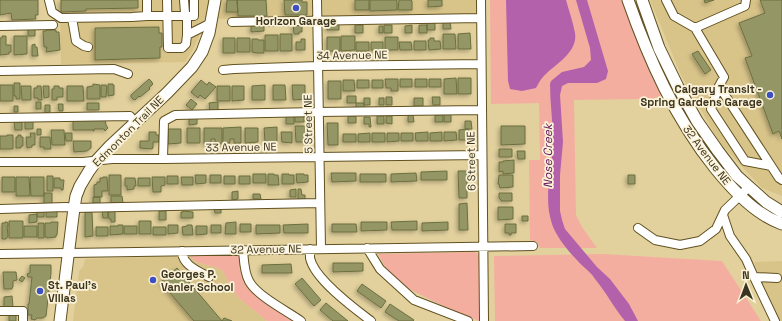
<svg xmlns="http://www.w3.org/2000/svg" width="782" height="321" viewBox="0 0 782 321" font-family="'Space Grotesk',sans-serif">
  <defs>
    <filter id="shadow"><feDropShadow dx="-2" dy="2" stdDeviation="2" flood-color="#0004"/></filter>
  </defs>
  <rect width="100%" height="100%" fill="#e2d19d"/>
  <!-- built -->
  <path fill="#d8c489" d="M60,0H477V15L204,19L198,39L193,50L185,62L61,64Z
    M650,0H782V196L762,188L720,143L681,75Z
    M190,256L196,262L218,268L223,271L232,289L239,298L267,321H73L79,271L83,267L85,259Z
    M782,261V321H779L772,311L754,262Z"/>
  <!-- green -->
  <path fill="#f4aea0" d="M490,0H624L641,52L661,95C652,100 648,103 638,99L574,100L576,215L582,227L597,248H540L537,242L530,240L529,160H540L539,103L491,104Z
    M475,252L479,255V321L447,308L405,287L387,270L378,254Z
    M602,254L722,261L761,321H495L494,256Z
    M190,256H240V267L243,275L296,321H267L239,298L232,289L223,271L218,268L196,262Z"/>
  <!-- water -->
  <path fill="#b361aa" d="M506,0H566C569,11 573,22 575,33C578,51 558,63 547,73C542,77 539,82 536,88L522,91L510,89L508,81Z
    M576,0H587L608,71L606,79L597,83H568L562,86L560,95L563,142L560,175V211L562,220L565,229L597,267L610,279L629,304L638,321H625C614,308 606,292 595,279C592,274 588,271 585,268C573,257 557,239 552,224C543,197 552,169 553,142C553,123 550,103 550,84L551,81L562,72L584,67L591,60L590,48Z"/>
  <!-- building -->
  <path fill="#949765" stroke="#6c6f3e" filter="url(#shadow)" d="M0,0H38V15H35L36,19L12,20L11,13L0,15Z
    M61,0H138V8L86,9V11L61,12Z
    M227,0H237L238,12H226Z
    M237,0H266L267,16H238Z
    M284,0H302V2H307V15H285Z
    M355,0H369V10H355Z
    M370,0H397V10L370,11Z
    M399,0H411L412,1V10H398Z
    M428,0H442V6L428,7Z
    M704,0H714L705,3Z
    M760,0H782V139L779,131L773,134L745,58L752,56L739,23L765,13Z
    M450,21L451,29H443V22Z
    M427,22H435V30H427Z
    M327,23H339V30H327Z
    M293,24H302V32H299V34H294Z
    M251,25H264V31L251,32Z
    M355,25H363V33H355Z
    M384,25H392V33H384Z
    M412,25V33H405V26Z
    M419,25H427V33H419Z
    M379,26H383V33H379Z
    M159,27V33H162V47H160V58L95,60V28Z
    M28,29H35V36H28Z
    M46,30H56V32H59L60,50L46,52L47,47H44L43,31H46Z
    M470,33L471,49H458V34Z
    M280,34H292V51H280Z
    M443,34H455L456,49H443Z
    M265,35H278V51H265Z
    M2,36H6V45H11V52H9V54L0,55V38H2Z
    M14,36H27V54L14,55Z
    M341,36H355V50L341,51Z
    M327,37H340V51H327Z
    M385,37H398V50H385Z
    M223,38H235V53H223Z
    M237,38H250V52H237Z
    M430,38H434V41H440L441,49L429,50L428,40H430Z
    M252,39H258V40H264V53H257L252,52Z
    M301,39H305V50H296V42H301Z
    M414,41H426V50H414Z
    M356,42H369V51H356Z
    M371,42H383V50H371Z
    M399,42H411L412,50H400Z
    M35,44V47H37L38,56H32V45Z
    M698,51L711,70L705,74L692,54Z
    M456,78L457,94H444V79Z
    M458,78H471V94H458Z
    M149,79L152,82V83L153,84L149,88L150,89L140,97L139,96L135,100L133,99L131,97V95Z
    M385,79H398V91H391V88H386Z
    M400,79H412V87H400Z
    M415,79H427V87H415Z
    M429,79H441V87H429Z
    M201,80L207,85L209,82L216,87L205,99L200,95L198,98L191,92Z
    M343,80H354L355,91H343Z
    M357,80H369V88H357Z
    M372,80H383V88H372Z
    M328,81H341V99H328Z
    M14,83H20V99H16V96H14Z
    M93,84L100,85V99H87V87L93,86Z
    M108,84H113V85H114V95L108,96Z
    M0,85H13V101H0Z
    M101,85H106V86H107L106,97H101Z
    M265,85V100H252V86Z
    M273,85H285L286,100H273Z
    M292,85H305V99L293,100Z
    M21,86H31V100H22Z
    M37,86H41L42,100H38V98H34V88H37Z
    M43,86H49V97L44,98Z
    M54,86H59V88H63V97H57V100H52V89H54Z
    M67,86H83L84,101H67Z
    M217,86H230V101H217Z
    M232,86H244V100L232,101Z
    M347,96H356V103H347Z
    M386,97H392V105H386Z
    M432,97H440V105H433Z
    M364,98H370V105H364Z
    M379,98H384V105H379Z
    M414,98H423V106H414Z
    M191,99L197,104L192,110L186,105Z
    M36,102H41V109H36Z
    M218,102V110L210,111L209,103Z
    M87,103H99V110H87Z
    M356,103H364V108H356Z
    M58,104H63V111H59Z
    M45,105H50V112L45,113Z
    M14,106H18V112H14Z
    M444,114H451V122H444Z
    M295,115H304V122H295Z
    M408,115H413L414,122H408Z
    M435,115H443V122H435Z
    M286,116H294V124H286Z
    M348,116H356V123H348Z
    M377,116H384V124H377Z
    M386,116H392V124L386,123Z
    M364,117H370L371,127H369V124H364Z
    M189,118H197V124L189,125Z
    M105,119L106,125L108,128L105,131L104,129H94V131H93V130H73V120Z
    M25,120H33V129H25Z
    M465,121H471L472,129H465Z
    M14,122H22V130H15Z
    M327,123H338V145H328Z
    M295,126H308V142H296Z
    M501,126H525V144L501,145Z
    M241,127V143H234V139H230V143H223V128Z
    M277,127V142H265L264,128Z
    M187,128H200V143H187Z
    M204,128H222V143L215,144V139H211V144H204Z
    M245,128H258V142L245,143Z
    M37,129H41V135H37Z
    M168,129H181V143L168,144Z
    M468,129L469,140H459V130Z
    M51,130H64L65,145H52Z
    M149,132H156V135H159V142H153V148L152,149L140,148V141H149Z
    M281,132H292V143L282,142Z
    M428,132V141H416L415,133Z
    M442,132V141H430V133Z
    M444,132H456L457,140L444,141Z
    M30,133H35V145H32V147L27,148L26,137H31Z
    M65,133H72V141H66Z
    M370,133V142H358V134Z
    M372,133H385V142H372Z
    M387,133H399V141L387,142Z
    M401,133H413V141H401Z
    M343,134H356V142H343Z
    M7,135H13V149H0V136H7Z
    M18,135H21V137H23V146H21V148H16V137H18Z
    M40,137H50L51,149H44V147H40Z
    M73,141H91V148L87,151L74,152Z
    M499,149H512V157H499Z
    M517,151H525V159H518Z
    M514,160V173L503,174V171L499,172V162H503V161Z
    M447,171V180H421V172Z
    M458,171H467V198H459Z
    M331,173H356V181L332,182Z
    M416,173L417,181L391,182V174Z
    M253,174H266V183H253Z
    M268,174H274V175H278L279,185H268Z
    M282,174H289V175H294V184H282Z
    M296,174H304V175H308V182L297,183Z
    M360,174H386V182H360Z
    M109,175H121V195H109Z
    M195,175H206V183L196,184Z
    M210,175H221V183H210Z
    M499,175H513V187L500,188L499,184H498Z
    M628,175H635V184H628Z
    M47,176H53V191H47Z
    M167,176H178V184H167Z
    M224,176H235V184H224Z
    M239,176H250V184H239Z
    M2,177H15V192H2Z
    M16,177H29L30,196H16Z
    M30,177H44V196H31Z
    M103,177H107L108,191H102V197H94V185L97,184V182H100V178H103Z
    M152,177H165V185L161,186V192H153Z
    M181,177H193V185H182Z
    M54,178H60V180H64L63,190H61V188H54Z
    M125,178H135L136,186H134V189L127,190V186H125Z
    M138,178H150V186H138Z
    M296,189V197H290V190Z
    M298,189H301L302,195H305V200H298Z
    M238,191V199L232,200V192Z
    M44,193H52V204H44Z
    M499,193H512V201H501V200L499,198Z
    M253,194H260L261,199H253Z
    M111,196H122L123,203H111Z
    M93,197H100V203H93Z
    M467,203L468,230H459V204Z
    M498,207H513V219L498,220Z
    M214,208H221V213H215Z
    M46,210H57V217H46Z
    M37,211H44V217H37Z
    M102,211H108V218H103Z
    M115,211V222H111V219H109L108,212Z
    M159,211H166V220H159Z
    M183,211L193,212V218H181V212H183Z
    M85,212H92L93,236L85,237Z
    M37,214V222L29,223V215Z
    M522,216H528V221H522Z
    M9,221H23V238H9Z
    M139,221H151V234H139Z
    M417,221V230H392L391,222Z
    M5,222H7L8,223V226H7L8,236L6,239H2V223H5Z
    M51,222H58L57,235H56V237L47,238V237H45V223H51Z
    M236,222V234H225L226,223Z
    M361,222H387V230L361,231Z
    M448,222V230L422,231V223Z
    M38,223H44V238H38Z
    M240,224H251V232H240Z
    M308,224V233H284L283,225Z
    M332,224H356L357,232H332Z
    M505,224H516V233H511V235H509V233H505Z
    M118,225H123V234L110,235V226H118Z
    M168,225H178V233L168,234Z
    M187,225H192L193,235H183L182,227L187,226Z
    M211,225H221V233H211Z
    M256,225H280V233L256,234Z
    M24,226H37V237H24Z
    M124,226H137V234H124Z
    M196,226H207V234L196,235Z
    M96,227H108V236H96Z
    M153,227H166V235H153Z
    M333,263H363V271L333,272Z
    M291,264L292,273H262V265Z
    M30,265H51V273L46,316L43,318H37L35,320L31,319L32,315H28V304H29L32,277H28L27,274L30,273Z
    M177,268L222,321L224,318L232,321H194L164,286L165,285L161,282Z
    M3,272H16L17,280L13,281V287L12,288V289H4Z
    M22,276L25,278L22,282L19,280Z
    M302,278L321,300L314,306L295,284Z
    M362,284L386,301L381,308L357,291Z
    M12,296L13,307H4V297Z
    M326,303L348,321H333L320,310Z
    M390,304L414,320L413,321H399L385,312Z
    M9,314H16V321H9Z"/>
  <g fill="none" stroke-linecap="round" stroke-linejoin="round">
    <defs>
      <path id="minor" d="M49,0L52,12L61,18L132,17L147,16
        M147,0V16H194V0
        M167,0L168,48H182L186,44L187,35
        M184,0L185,13L187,16V35L211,23
        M317,0L321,248
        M481,0L484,321
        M666,0L674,16L695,28L724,77L719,86L779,178L782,180
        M72,18L76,41L84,46L88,47
        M232,22L481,18
        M0,26L53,25
        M695,28L745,6L746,0
        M223,70L234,69L318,66L481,64
        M0,71L114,69L128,74
        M719,86L711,109L745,161L771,166
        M0,118L130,116L135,122
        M163,159L164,121L175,115L318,112L481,110
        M0,162H83L112,159H163L482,155
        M0,209L66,207L74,208L320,203
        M723,215L730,236L746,259L754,277L777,278
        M638,228L655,240L680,245L700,241L716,229L725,210L749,187
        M367,248L380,269L414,300L468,321
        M310,249C310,252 310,255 310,258C314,279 355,309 371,321
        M243,250C244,260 244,272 249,281C257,296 287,311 301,321
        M182,251C182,265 198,271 209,277
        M0,254L533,246
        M754,277L775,321
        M0,311H23V321"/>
      <path id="major" d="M628,0C649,60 675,118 715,168C728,184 741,199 758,211C765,216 774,221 782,224
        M642,0L659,48L678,87L697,121L718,151L737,176L766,202L782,212
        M60,321L74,208L76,196L80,186L89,171L97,160L110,146L167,93L192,67L202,52L209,33L215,0"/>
    </defs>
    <!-- minor casing -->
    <use href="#minor" stroke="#615121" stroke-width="10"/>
    <!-- major casing -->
    <use href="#major" stroke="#615121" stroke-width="13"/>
    <!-- minor -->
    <use href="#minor" stroke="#fff" stroke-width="8"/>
    <!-- major -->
    <use href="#major" stroke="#fff" stroke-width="11"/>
  </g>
  <!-- markers -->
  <g fill="#3e4fc2" stroke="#fbf2d8" stroke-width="1.5">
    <circle cx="296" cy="8" r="4"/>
    <circle cx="770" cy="95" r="4"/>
    <circle cx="153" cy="280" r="4"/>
    <circle cx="40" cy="291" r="4"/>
  </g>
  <g text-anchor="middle" stroke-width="3.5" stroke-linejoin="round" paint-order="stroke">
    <!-- poi labels -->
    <g font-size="11" font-weight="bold" fill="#3b341f" stroke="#fbf2d8" text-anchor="start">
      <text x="296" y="25" text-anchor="middle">Horizon Garage</text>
      <text x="762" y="93" text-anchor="end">Calgary Transit -<tspan x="762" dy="13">Spring Gardens Garage</tspan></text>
      <text x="161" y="278">Georges P.<tspan x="161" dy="13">Vanier School</tspan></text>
      <text x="48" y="289">St. Paul's<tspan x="48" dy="13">Villas</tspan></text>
    </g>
    <!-- street labels -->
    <g font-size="11" fill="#3b341f" stroke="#fbf2d8">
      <text transform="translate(352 55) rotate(-1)" y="4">34 Avenue NE</text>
      <text transform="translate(308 124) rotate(-91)" y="4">5 Street NE</text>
      <text transform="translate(128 131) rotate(-45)" y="4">Edmonton Trail NE</text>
      <text transform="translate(241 147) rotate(-1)" y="4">33 Avenue NE</text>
      <text transform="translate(707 155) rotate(53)" y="4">32 Avenue NE</text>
      <text transform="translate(471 161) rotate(-91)" y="4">6 Street NE</text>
      <text transform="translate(266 249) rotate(-1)" y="4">32 Avenue NE</text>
    </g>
    <!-- water labels -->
    <g font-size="12" font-style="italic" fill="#62165c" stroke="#fbf2d8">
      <text transform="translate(548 156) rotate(-90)" y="4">Nose Creek</text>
    </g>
  </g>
  <!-- north arrow -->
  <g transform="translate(746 285) rotate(359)" stroke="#fbf2d8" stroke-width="3" paint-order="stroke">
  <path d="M0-3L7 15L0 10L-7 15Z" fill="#3b341f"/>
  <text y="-6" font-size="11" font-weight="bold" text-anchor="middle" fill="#3b341f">N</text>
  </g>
</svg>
